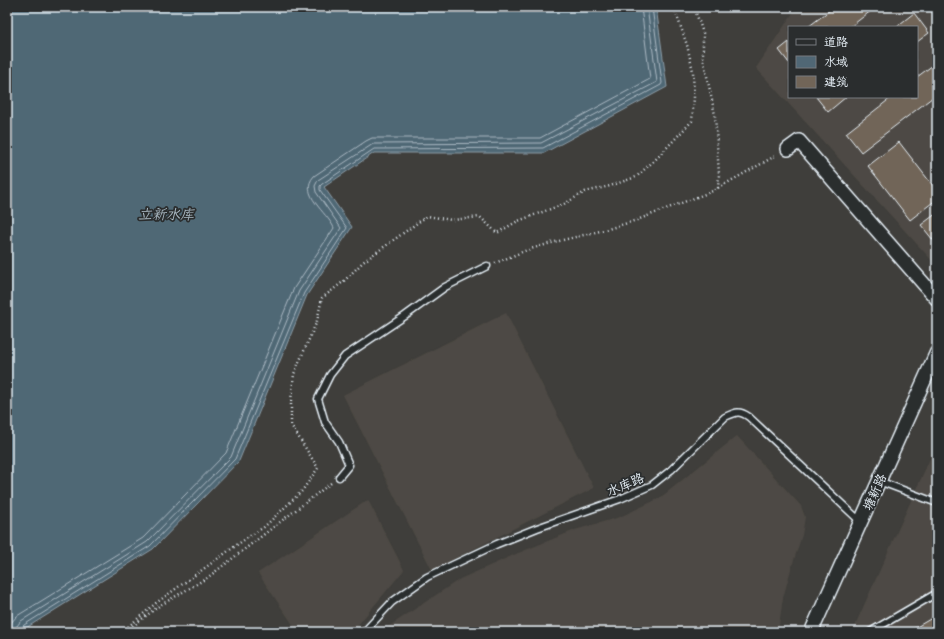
<svg xmlns="http://www.w3.org/2000/svg" width="944" height="639" viewBox="0 0 944 639" font-family="Itim,'LXGW WenKai TC',sans-serif">
  <rect width="100%" height="100%" fill="#3f3e3b"/>
  <filter id="ink" filterUnits="userSpaceOnUse"><feTurbulence type="fractalNoise" baseFrequency=".025" numOctaves="2"/><feDisplacementMap in="SourceGraphic" scale="8" xChannelSelector="R" yChannelSelector="G"/><feConvolveMatrix kernelMatrix="1 2 1 2 8 2 1 2 1" color-interpolation-filters="sRGB"/></filter>
  <g filter="url(#ink)">
    <!-- built -->
    <path fill="#4e4a44" fill-rule="evenodd" d="M797,7H937V266L756,68ZM789,27H917V97H789Z
      M506,313L594,488L432,570L343,395Z
      M737,436L801,506L805,517L802,535L791,569L783,598L778,632H391L388,627L460,579L516,554L575,530L620,517L660,498Z
      M937,443V632H852Z
      M368,500L404,570L352,632H298L258,573Z"/>
    <!-- water -->
    <path fill="#506775" stroke="#8d9ea9" d="M7,7H656L667,87L544,153H374L324,187L352,227L307,295L239,461L153,549L26,628L23,632H7Z"/>
    <g fill="none" stroke-linecap="round" stroke-linejoin="round">
      <!-- shore -->
      <path stroke="#abbac4" stroke-width="1" d="M9,632L10,624L17,616L143,538L226,453L294,288L334,228C327,212 298,194 314,176L366,141L372,138H540L650,79L641,7
        M15,632L16,627L21,621L147,542L231,457L299,291L341,228L316,192L315,186L318,180L373,144L541,143L657,82L647,7
        M20,632V629L24,625L150,546L235,459L304,293L347,228L320,190V186L322,184L374,149L543,148L661,85L662,83L652,7"/>
    </g>
    <!-- building -->
    <path fill="#716558" stroke="#e8f1f8" d="M834,7H876L850,27H808Z
      M914,13L929,33L917,42V27H896Z
      M789,42V63L779,50Z
      M937,62V94L861,152L846,133L892,97H917V77Z
      M816,97H846L828,112Z
      M899,142L937,191V199L910,220L868,166Z
      M937,213V245L921,225Z
      M937,615V632H908Z"/>
    <g fill="none" stroke-linecap="round" stroke-linejoin="round">
      <defs>
        <path id="service" d="M935,7L937,10
          M339,477L349,465L339,442L325,422L318,399L330,375L345,356L405,316L445,287L487,266
          M879,481L937,503
          M364,632L392,602L427,577L497,544L537,528L620,499L652,485L671,470L725,417C736,412 739,410 749,417L861,522
          M870,632L937,593"/>
        <path id="minor" d="M788,149L799,141L937,299
          M813,632V628L937,352"/>
      </defs>
      <!-- service casing -->
      <use href="#service" stroke="#e8f1f8" stroke-width="9"/>
      <!-- minor casing -->
      <use href="#minor" stroke="#e8f1f8" stroke-width="16"/>
      <!-- path -->
      <path stroke="#e8f1f8" stroke-width="2.5" stroke-dasharray="1 3" stroke-linecap="butt" d="M718,188L777,155
        M495,263L527,250L555,242L608,229L637,220L718,189L719,174L715,115L703,57V33L694,7
        M122,632L156,603L241,542L264,527L302,491L318,468L291,425V400L294,374L317,321L322,298L343,282L363,262L427,216L452,220L480,217L497,233L518,221L564,204L585,192L610,186L636,177L656,159L692,121L694,98L693,71L687,45L674,7
        M127,632L138,622L159,606L207,578L331,483"/>
      <!-- service -->
      <use href="#service" stroke="#2a2d2e" stroke-width="6"/>
      <!-- minor -->
      <use href="#minor" stroke="#2a2d2e" stroke-width="13"/>
    </g>
  </g>
  <g text-anchor="middle" stroke-width="3.5" stroke-linejoin="round" paint-order="stroke">
    <!-- street labels -->
    <g font-size="13" fill="#e8f1f8" stroke="#2a2d2e">
      <text transform="translate(625 484) rotate(-23)" y="5">水库路</text>
      <text transform="translate(874 492) rotate(-66)" y="5">塘新路</text>
    </g>
    <!-- water labels -->
    <g font-size="14" font-style="italic" fill="#abbac4" stroke="#2a2d2e">
      <text x="166" y="219">立新水库</text>
    </g>
  </g>
  <!-- margin -->
  <rect width="944" height="639" fill="none" stroke="#2a2d2e" stroke-width="24"/>
  <rect x="12" y="12" width="920" height="615" fill="none" stroke="#e8f1f8" stroke-width="1.5" filter="url(#ink)"/>
  <!-- legend -->
  <rect x="788" y="26" width="130" height="72" fill="#2a2d2e" stroke="#767b7f"/>
  <rect x="796" y="39" width="20" height="6" fill="#2a2d2e" stroke="#767b7f"/>
  <text x="824" y="46" font-size="12" fill="#e8f1f8">道路</text>
  <rect x="796" y="56" width="20" height="12" fill="#506775" stroke="#767b7f"/>
  <text x="824" y="66" font-size="12" fill="#e8f1f8">水域</text>
  <rect x="796" y="76" width="20" height="12" fill="#716558" stroke="#767b7f"/>
  <text x="824" y="86" font-size="12" fill="#e8f1f8">建筑</text>
</svg>
